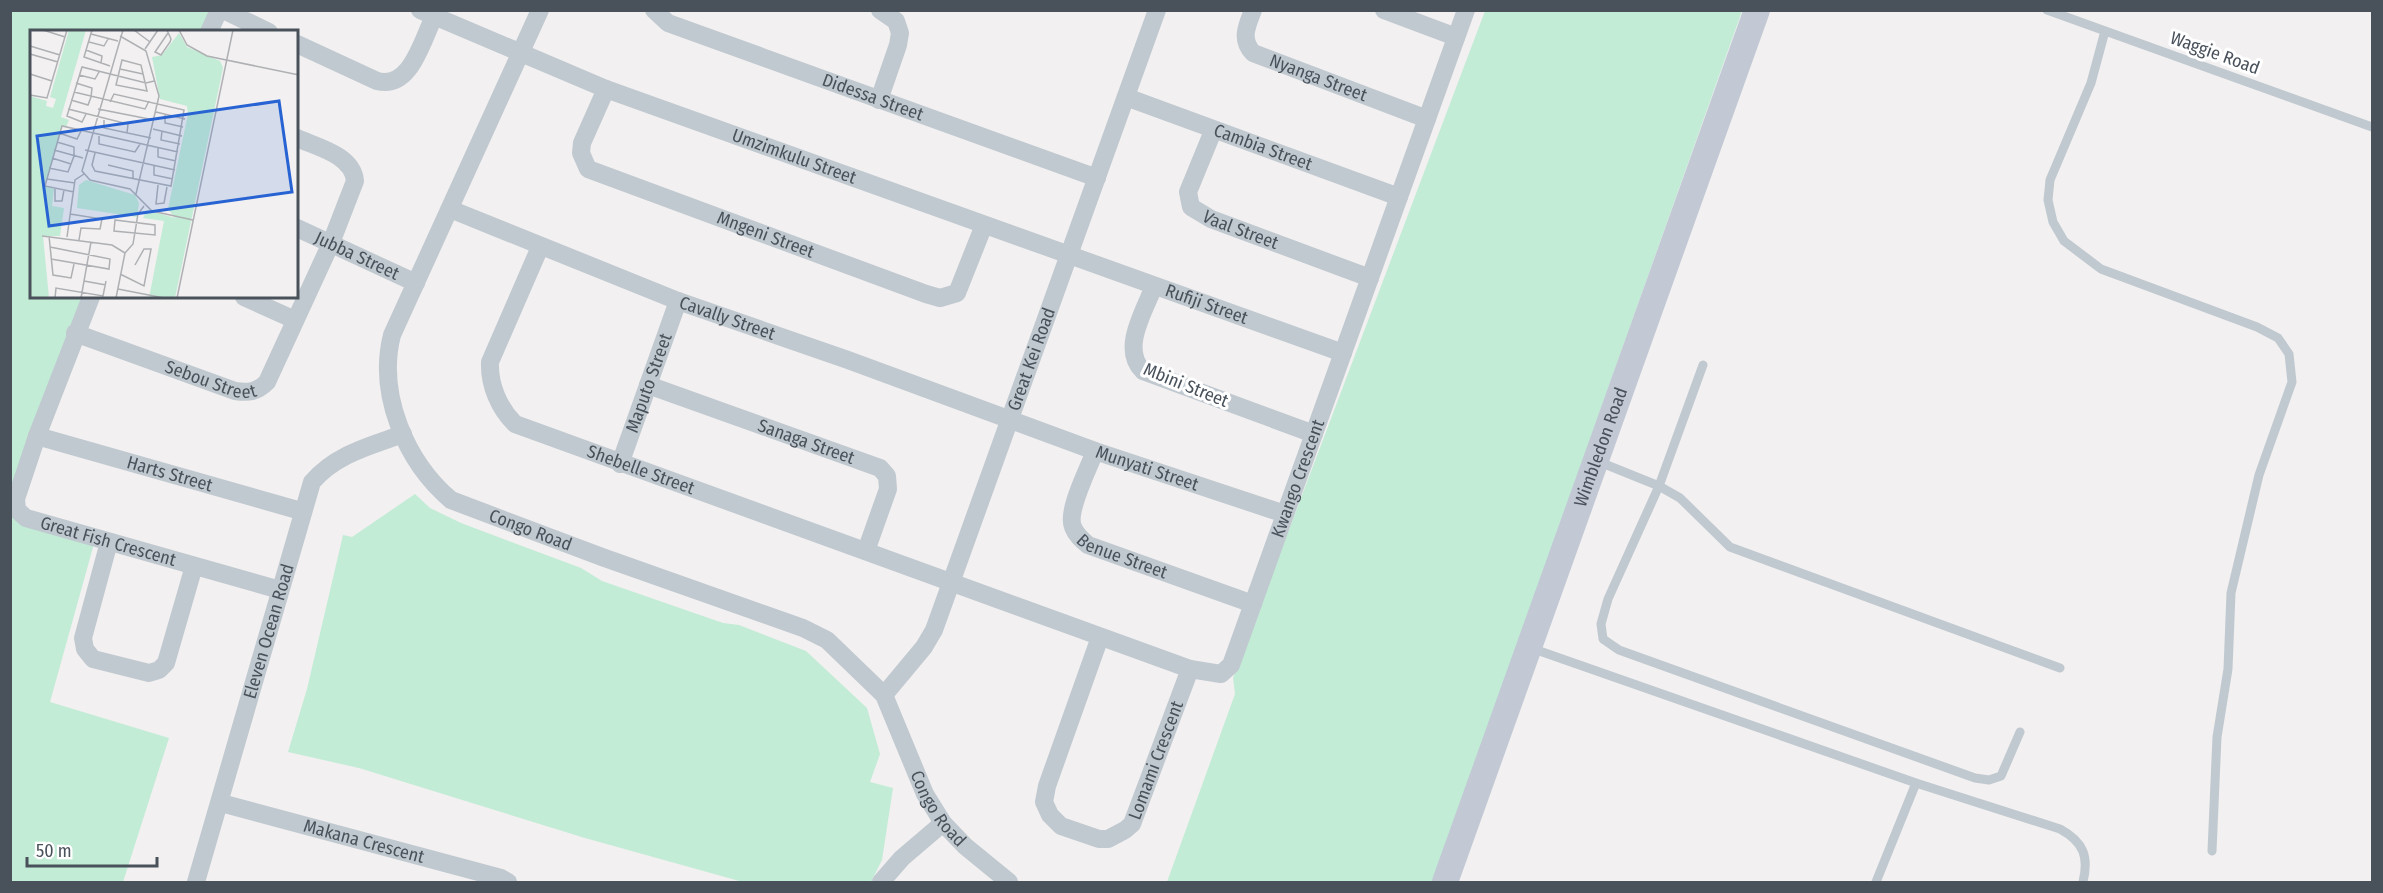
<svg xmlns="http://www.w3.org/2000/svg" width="2383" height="893" viewBox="0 0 2383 893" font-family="'Fira Sans Condensed',sans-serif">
  <rect width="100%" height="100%" fill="#f2f0f0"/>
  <!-- green -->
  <path fill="#c2ecd6" d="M10,11H217L208,31L32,32V297H90L16,510L95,540L50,702L169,738L123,882H11Z
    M1485,11H1742L1433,882H1167L1235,694L1233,678Z
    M415,494L430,508L461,523L581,568L602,581L723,623L739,625L806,651L867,708L880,754L870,782L893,788L882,860L871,882H743L585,838L359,768L288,752L307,689L343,535L352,537Z"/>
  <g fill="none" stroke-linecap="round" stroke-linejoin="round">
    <!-- service -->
    <path stroke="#c1c9d0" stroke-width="9" d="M2047,10L2372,127
      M2105,31L2091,83L2050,180L2048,200L2053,222L2064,241L2101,269L2257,327L2278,338L2289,354L2292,382L2259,475L2231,593L2228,669L2217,737L2212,851
      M1703,365L1659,486L1608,599L1601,624L1603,639L1619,650L1975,778L1989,780L2001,776L2020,732
      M1597,461L1659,486L1680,498L1730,547L2060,668
      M1531,648L1916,783L2060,829C2084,842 2089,857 2083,882
      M1876,882L1916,783"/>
    <!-- minor -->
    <g stroke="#c1c9d0" stroke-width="18">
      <path d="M223,10L269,32"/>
      <path id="s1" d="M420,10L606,89L1343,353"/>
      <path id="s2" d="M540,10L392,335C377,394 406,462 451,500L602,557L803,628L827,640L884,695L925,794L943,823L965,846L1009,882"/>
      <path id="s3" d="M654,10L668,23L1097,178"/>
      <path id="s4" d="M1253,10C1247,26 1240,39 1253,53L1427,119"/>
      <path d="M1384,10L1456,37"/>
      <path d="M209,32L219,10"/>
      <path d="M297,44L377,81C411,90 422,40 434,17"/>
      <path id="s5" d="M606,89L582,143L581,153L588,169L926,294L940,298L957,293L984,225"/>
      <path id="s6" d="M1126,97L1399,197"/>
      <path d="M879,100L898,45L900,33L896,21L880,10"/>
      <path id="s7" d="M1213,131L1188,192L1191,207L1211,219L1370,278"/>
      <path id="s8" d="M450,209L678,301L848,360L1095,451L1285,514"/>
      <path id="s9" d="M297,228L416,283"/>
      <path id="s10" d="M540,247L490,362C489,385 499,408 515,424L1190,669L1221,674L1231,665L1466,10"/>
      <path d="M1154,286C1145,310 1120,349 1143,371L1314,434"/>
      <path id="s11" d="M91,297L37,436L16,499L17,510L26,518L280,590"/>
      <path d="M244,297L295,320"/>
      <path id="s12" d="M75,333L235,391C249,393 257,392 267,382L331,243L355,181C353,155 317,147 297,138"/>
      <path id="s13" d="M648,385L880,468L887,476L888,489L866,551"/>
      <path id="s14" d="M37,436L301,511"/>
      <path id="s15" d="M1095,451C1089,468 1066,511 1073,527C1076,535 1082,540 1088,545L1253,604"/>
      <path id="s16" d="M620,464L678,301"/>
      <path d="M109,542L83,638L85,649L93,659L149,673L159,670L166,663L194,566"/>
      <path id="s17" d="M1100,637L1047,786L1044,802L1050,815L1061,826L1099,839H1108L1125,830L1132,824L1190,669"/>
      <path id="s18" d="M884,695L924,647L934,630L1157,10"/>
      <path id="s19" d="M221,803L501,878L508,882"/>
      <path id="s20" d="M196,882L312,482C336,454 370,446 403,434"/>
      <path d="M881,882L902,858L943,823"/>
    </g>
    <!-- secondary -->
    <path stroke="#c2c9d5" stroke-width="26" id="s21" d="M1445,882L1757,10"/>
  </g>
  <g text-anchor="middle" stroke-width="6" stroke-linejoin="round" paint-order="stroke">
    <!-- street labels -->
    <g font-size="18" fill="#49515b" stroke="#fff">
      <text transform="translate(2215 53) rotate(20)" y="6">Waggie Road</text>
      <text dy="6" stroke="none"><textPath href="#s4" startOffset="116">Nyanga Street</textPath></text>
      <text dy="6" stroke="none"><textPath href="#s3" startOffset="237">Didessa Street</textPath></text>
      <text dy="6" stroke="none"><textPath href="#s6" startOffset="146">Cambia Street</textPath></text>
      <text dy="6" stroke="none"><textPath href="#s1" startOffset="402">Umzimkulu Street</textPath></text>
      <text dy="6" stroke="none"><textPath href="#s7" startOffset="136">Vaal Street</textPath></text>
      <text dy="6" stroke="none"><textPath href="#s5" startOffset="276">Mngeni Street</textPath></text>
      <text dy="6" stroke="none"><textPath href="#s9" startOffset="66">Jubba Street</textPath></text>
      <text dy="6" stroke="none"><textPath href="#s1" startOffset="840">Rufiji Street</textPath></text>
      <text dy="6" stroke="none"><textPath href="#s8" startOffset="298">Cavally Street</textPath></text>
      <text dy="6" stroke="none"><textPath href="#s18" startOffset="370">Great Kei Road</textPath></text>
      <text dy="6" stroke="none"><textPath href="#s12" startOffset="144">Sebou Street</textPath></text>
      <text dy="6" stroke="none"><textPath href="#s16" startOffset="86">Maputo Street</textPath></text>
      <text transform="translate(1186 385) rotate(22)" y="6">Mbini Street</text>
      <text dy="6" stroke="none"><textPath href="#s13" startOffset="168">Sanaga Street</textPath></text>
      <text dy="6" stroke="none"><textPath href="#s21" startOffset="462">Wimbledon Road</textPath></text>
      <text dy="6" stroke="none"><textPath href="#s8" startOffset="744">Munyati Street</textPath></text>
      <text dy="6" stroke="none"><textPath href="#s10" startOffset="328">Shebelle Street</textPath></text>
      <text dy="6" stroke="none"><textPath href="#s14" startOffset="138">Harts Street</textPath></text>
      <text dy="6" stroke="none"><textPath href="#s10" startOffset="1155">Kwango Crescent</textPath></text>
      <text dy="6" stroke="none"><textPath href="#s2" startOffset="626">Congo Road</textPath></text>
      <text dy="6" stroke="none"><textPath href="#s11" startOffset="324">Great Fish Crescent</textPath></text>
      <text dy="6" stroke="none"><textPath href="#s15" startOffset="140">Benue Street</textPath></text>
      <text dy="6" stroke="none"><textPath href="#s20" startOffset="261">Eleven Ocean Road</textPath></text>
      <text dy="6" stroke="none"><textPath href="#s17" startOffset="350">Lomami Crescent</textPath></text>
      <text dy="6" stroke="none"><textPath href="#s2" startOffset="1148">Congo Road</textPath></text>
      <text dy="6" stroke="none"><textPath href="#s19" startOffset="148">Makana Crescent</textPath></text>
    </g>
  </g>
  <!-- overview -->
  <g transform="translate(30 30)">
    <rect width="268" height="268" fill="#f2f0f0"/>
    <path d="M39,0H56L31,87L39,90L36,97L32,96L15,156L24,159L22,176L34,178L30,206H13L19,268H0V66L17,71L16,76L23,78L26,69L20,67ZM149,3L157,17L190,31L193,38L145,268H119L134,191L113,188L117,180L145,188L138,179L158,84L157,76L130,69L122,27L132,25ZM56,150L105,165L109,173L107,187L47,178L49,155Z" fill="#c2ecd6"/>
    <path fill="none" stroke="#aeb0b4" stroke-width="1.5" d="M13,0L35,7M62,0L54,27L80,36M93,0L52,141L60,150L100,159L122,181L163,190M104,0L120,12M137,0L141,9L140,12L131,25L125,22L138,3M149,0L157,15L177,26L269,45M61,4L88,11M90,6L116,21L129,66L106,164M59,12L74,16L78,9M0,16L30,25M115,19L128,0M56,20L72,26L71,33M0,24L28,32M92,30L111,35L117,61L86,55ZM90,39L113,44M0,44L22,51M49,45L65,49L69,42M44,62L115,79L119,71M0,65L17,68L37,0M41,70L58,75L61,67L62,58L46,53M38,79L98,94L97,103M68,79L124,90M126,82L155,89M56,84L52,92L37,86L52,37L116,53L124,51M135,84V93L153,97M74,90V98L121,108M123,99L152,106M132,101L131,110L150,114M29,103L47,109L51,101M69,106V114L105,122L110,114M128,118V127L146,131M24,120L53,128M55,120L145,140M65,123L62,135L65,141L141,156L154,80L84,64L80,72M22,128L41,134M78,135L103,141V149M124,136V145L143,149M19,138L38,142L44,126V117L27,112M17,149L45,153M128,155L126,174L134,173L137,157M25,159V171H32L34,160M44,162L15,156L32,96L148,122M40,184L72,189L70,199L51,198L49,210M85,190L125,195V205L84,201ZM12,206L82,215L95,223M19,206L23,245L41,248L44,234M37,207L45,150L54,144M20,217L80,229L79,239L21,229M90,244L114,256L121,219H114L105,235M54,251L76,255M88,259L134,268M25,268L26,258L73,266L76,251M51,268L61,212M86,268L95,223L103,214L108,184L114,176M147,268L203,0"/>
    <path fill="#2863d3" fill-opacity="0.15" stroke="#2863d3" stroke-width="3" d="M249,71L262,162L19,196L7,106Z"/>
    <rect width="268" height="268" fill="none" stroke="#49515b" stroke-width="3"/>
  </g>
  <!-- border -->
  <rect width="2383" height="893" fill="none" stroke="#49515b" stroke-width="24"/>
  <!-- scale -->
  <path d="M27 857v9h130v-9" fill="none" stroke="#49515b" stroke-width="3"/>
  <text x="36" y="857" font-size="18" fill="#49515b" stroke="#ffffff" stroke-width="4.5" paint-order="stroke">50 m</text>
</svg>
